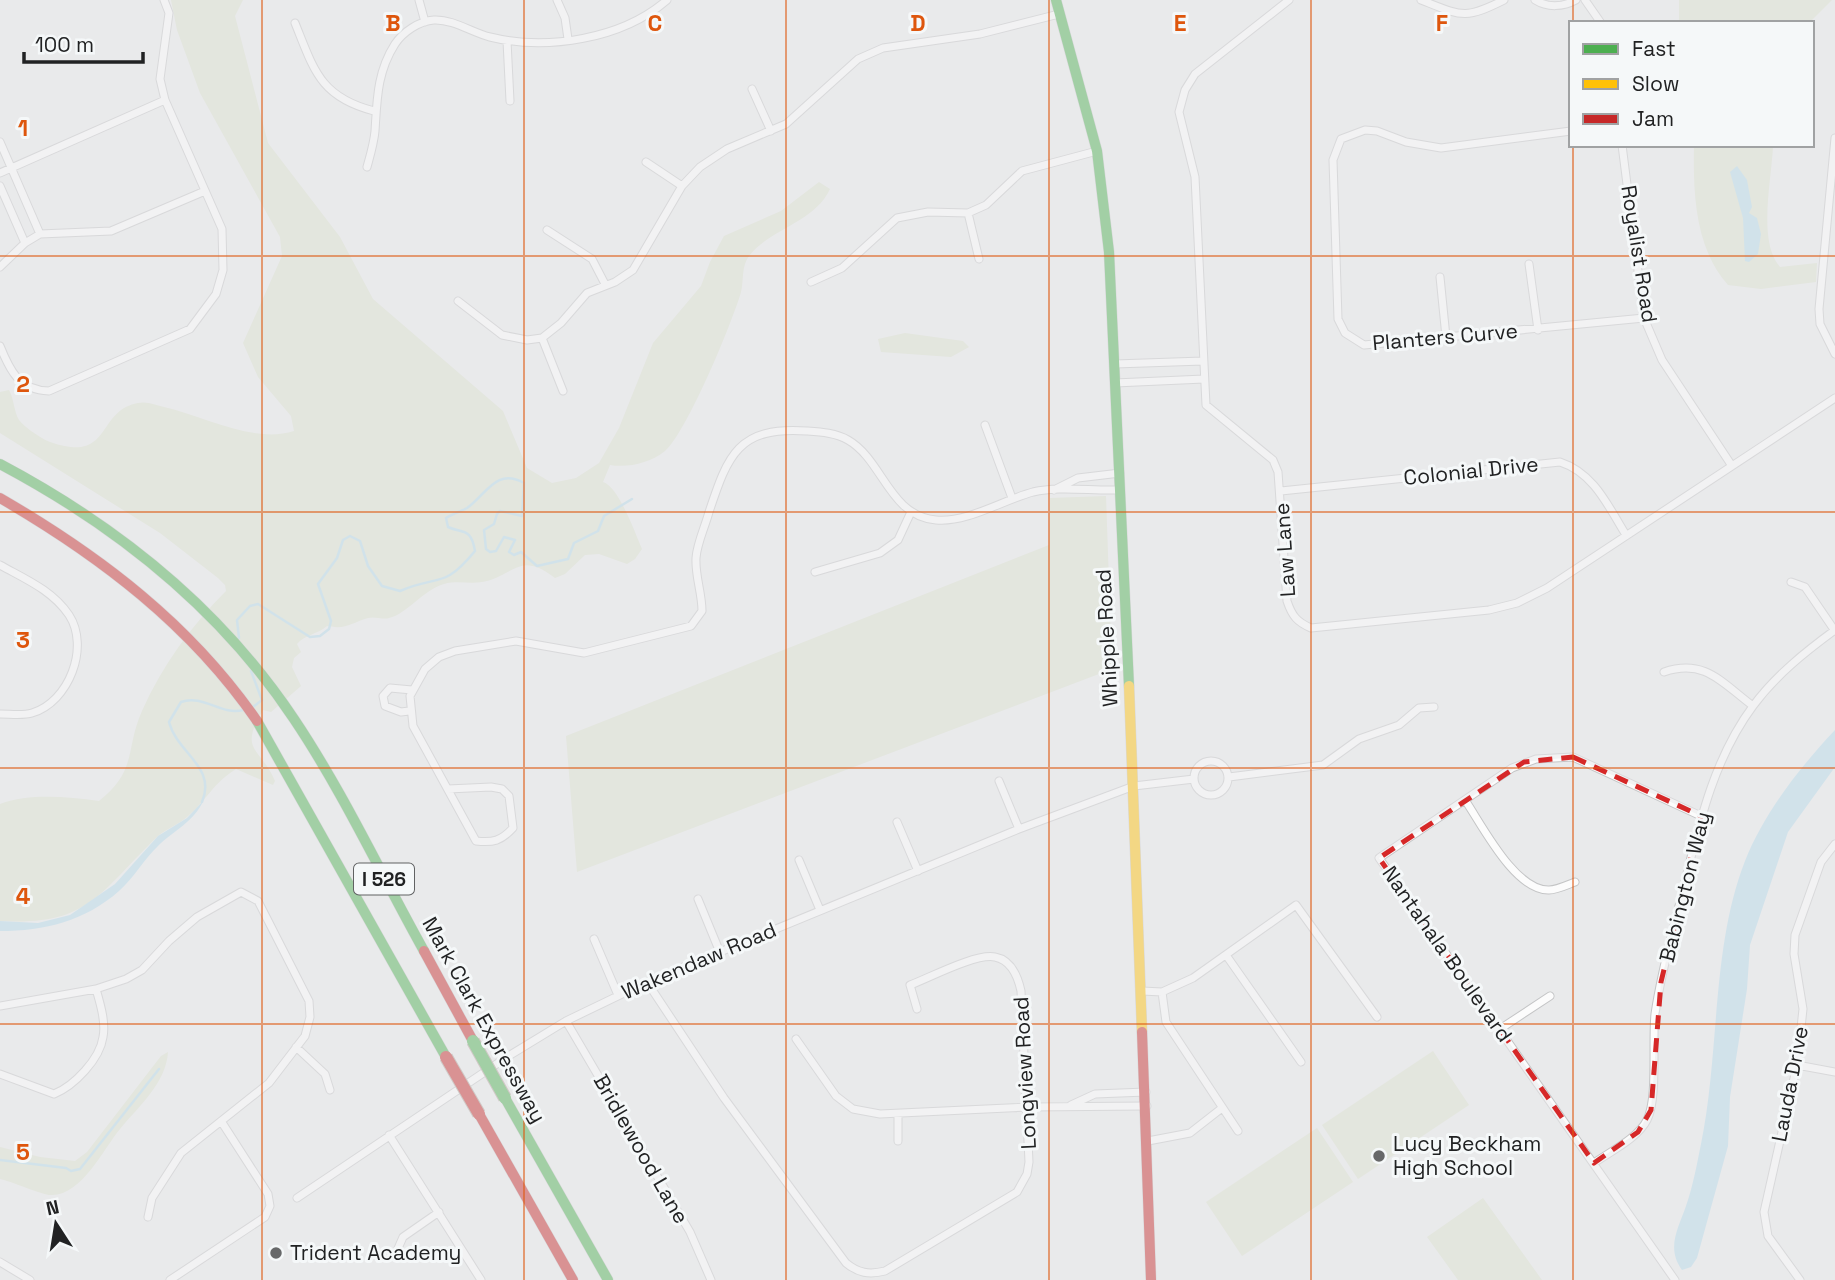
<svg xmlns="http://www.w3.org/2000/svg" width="1835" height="1280" viewBox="0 0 1835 1280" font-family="'Space Grotesk',sans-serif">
  <rect width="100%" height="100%" fill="#e9eaeb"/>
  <!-- green -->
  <path fill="#dbe2ce" d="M171,0H243L235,16L268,143L340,237L373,299L503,411L527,468L552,483L576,478L599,463L619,428L653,343L701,286L710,262L724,236L781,211L819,182L830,189C814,223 771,228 749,256C741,267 744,280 741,292C732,323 687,432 665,451C650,463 628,468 610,465L603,482C619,487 635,533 642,549L635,559L627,564L599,554L585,555L565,574L555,578C521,552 517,572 487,581C473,585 458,580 444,584C423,590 407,614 389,618C383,620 375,616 368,618C351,623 346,630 327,626C318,634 304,635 297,644L301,652L294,658L292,667L301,686L271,712L263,710C238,752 260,746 275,781L273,785L236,769C213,783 207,800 187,817C178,825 165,829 156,838C99,893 89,926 0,921V804C31,793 66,797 99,801C138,770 125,749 142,711C162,666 191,626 226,591L225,585L218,578L160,533L0,433V392L9,390C14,399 14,412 19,420C24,427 42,439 50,442C113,464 95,411 138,403C147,401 156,405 164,407C204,416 254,444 294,431L291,416L258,377L243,343L282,256L280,237L200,93L177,30Z
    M1679,0H1832L1809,23H1679Z
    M1694,145H1773C1772,179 1757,241 1780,267L1817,263L1816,282L1761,289L1728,285C1695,248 1693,194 1694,145Z
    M905,333L963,341L969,347L951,357L881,352L878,339Z
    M1106,496L1112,669L577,872L566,736L1049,545L1050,498Z
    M1433,1051L1469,1105L1358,1179L1322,1125Z
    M168,1052C166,1083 139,1106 120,1129C104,1148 82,1195 52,1195C44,1196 11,1181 0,1179V1147L40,1157L75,1161L87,1152L161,1056Z
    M1317,1128L1353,1182L1242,1256L1206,1202Z
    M1483,1198L1542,1280H1458L1427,1237Z"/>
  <!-- water -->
  <path fill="#b4dae9" d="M1737,166L1747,180L1752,207L1749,213L1757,218L1761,234L1758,254L1749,262L1745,261L1743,218L1730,172Z
    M1835,730V767L1788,832L1750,945L1747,989L1730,1097L1728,1146L1697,1258L1691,1267L1682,1270C1666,1248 1678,1229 1686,1206C1693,1186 1697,1164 1701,1144C1720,1052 1711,948 1745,861C1764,813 1800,767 1835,730Z
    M203,801C195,821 173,831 158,846C144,859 134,878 119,891C85,921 45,931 0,931V921L38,923L70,915L115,884L158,836L187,818Z"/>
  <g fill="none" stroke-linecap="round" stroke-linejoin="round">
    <!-- stream -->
    <path stroke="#b4dae9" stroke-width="2.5" d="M239,638L237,620L250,606L258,604L310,637L320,636L329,629L331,621L318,584L337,558L343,540L350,536L360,541L368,566L382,586L400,591C439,574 443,590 475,551C471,527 463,534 448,527L446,518C452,514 460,512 467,508C486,495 496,467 524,483L522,516L500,511L497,514L494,524L484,530L486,549L490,552L496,551L504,537L515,540L509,552L514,555L521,552L537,566L568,559L574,543L598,531L604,516L632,499
      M251,671L262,700L253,707
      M202,802C217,767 177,753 169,722L181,702C203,694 222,716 243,710
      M0,1160L66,1168L71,1171L80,1169L159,1069"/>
    <defs>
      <path id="street" d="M419,0L425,22
        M557,0L565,18L568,39
        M1289,0L1195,74L1185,90L1179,112L1195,177L1206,405L1273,460L1278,472L1287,601C1292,616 1297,622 1311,628L1489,610L1517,603L1547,588L1835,398
        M1421,0C1462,16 1464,20 1504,0
        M1535,0C1548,8 1563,7 1576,0
        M1585,0L1601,23
        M295,23C314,70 320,97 374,111
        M507,41L510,101
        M752,89L771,131
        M1571,131L1441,148L1406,142L1377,131L1365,130L1341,139L1333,160L1338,319L1345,333L1364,345L1644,318
        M1835,138L1819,309L1820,324L1835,354
        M0,142L40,234
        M1622,145L1644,318L1662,360L1732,466
        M646,162L682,186
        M367,167C370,156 374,143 375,131C377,100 377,72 395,44C403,32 419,21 434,20C453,19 473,33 490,37C547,51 622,39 667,0
        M0,173L165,100
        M0,186L25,243
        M968,213L979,259
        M547,230L592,259L605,284
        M1529,264L1538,330
        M0,267L25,243L40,234L111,231L205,191
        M1440,277L1446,337
        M811,282L842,268L897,218L928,212L968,213L986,205L1022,171L1097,151
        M458,301L502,335L527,340L542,338L561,323L587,293L615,282L633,270L682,186L700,167L727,149L786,124L858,59L883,48L980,34L1059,14
        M542,338L563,391
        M0,346C10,371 19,390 49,391L190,329L216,294L223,270L222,229L165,100L160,79L169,13L164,0
        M1115,364L1203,361
        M1115,383L1204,379
        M985,425L1012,498
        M1054,490L1078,478L1120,473
        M1281,491L1560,462C1594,473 1608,506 1626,535
        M0,565C25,579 52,590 69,615C90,647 69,702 32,713C23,716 10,714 0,714
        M815,572L880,553L898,540L911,512
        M1791,582L1805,587L1835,631
        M1664,672C1705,658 1722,683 1753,706
        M409,711L401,712L385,706L383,696L390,688L412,690
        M1194 778a17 17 0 1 1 34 0a17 17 0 1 1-34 0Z
        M1229,777L1323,765L1359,739L1399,725L1419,708L1434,707
        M999,781L1019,829
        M448,789L491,787L502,789L509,796L513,828C501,841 493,843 476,841L413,726L410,696L425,669L439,657L455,651L516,641L584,653L691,626L702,611C702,593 695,576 696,558C697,543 705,527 709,512C728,455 738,426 807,431C821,432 836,433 848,440C883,460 889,516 936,520C967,523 1003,500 1033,492C1059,486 1091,491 1118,490
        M1465,800C1482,825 1515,891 1549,890C1557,890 1567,885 1575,882
        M897,822L918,871
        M799,860L820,910
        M698,899L719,950
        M594,939L618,995
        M1226,955L1301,1062
        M647,982L724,1098L846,1263C858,1273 869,1275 885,1271L1017,1192L1027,1174L1029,1162L1021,991C1018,977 1011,960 995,957C976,953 929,978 910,985L917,1009
        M96,989L126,979L142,970L169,941L197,917L241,892L258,901L309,1001L310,1017L305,1036L269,1083L181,1153L152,1198L148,1217
        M1142,991L1162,992L1166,1022L1238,1131
        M1162,992L1193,978L1296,905L1377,1017
        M0,1006L96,989C100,1003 106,1022 103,1037C100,1059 74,1086 54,1094L0,1074
        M566,1021L690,1232L711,1280
        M1500,1029L1550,996
        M796,1039L836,1096L853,1109L880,1114L1028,1107L1147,1106
        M296,1047L325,1074L330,1090
        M1797,1065L1835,1072
        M1071,1105L1095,1094L1146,1092
        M898,1115V1141
        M389,1135L481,1280
        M1148,1141L1190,1133L1222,1108
        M1594,1163C1611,1151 1638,1138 1647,1120C1658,1099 1652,1042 1655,1014C1661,973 1672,934 1682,894C1698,829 1712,761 1753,706C1775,676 1805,652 1835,630
        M297,1198L507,1057L566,1021L647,982L1019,829L1134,786L1194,779
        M396,1253L403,1237L439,1212
        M0,1262L30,1280
        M170,1280L265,1217L270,1206L268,1194L221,1121
        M1675,1280L1379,858L1512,768L1536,759L1573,757L1701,816
        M1800,1280L1768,1236L1764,1212L1797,1065L1803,1009L1794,954L1795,935L1821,862L1835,844"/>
      <path id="fast" d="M1056,0L1097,151L1109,252L1129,686
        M0,464C117,526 220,608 294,719C343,792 381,874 424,951
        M257,721L446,1057
        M505,1098L608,1280"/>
      <path id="slow" d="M1129,686L1142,1032"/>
      <path id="jam" d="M0,498C100,556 191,625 257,721
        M424,951L473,1041
        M1142,1032L1151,1280
        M479,1114L573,1280"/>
    </defs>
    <!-- street casing -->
    <use href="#street" stroke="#c4c5c6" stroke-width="9"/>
    <!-- fast casing -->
    <use href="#fast" stroke="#c4c5c6" stroke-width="11"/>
    <!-- slow casing -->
    <use href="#slow" stroke="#c4c5c6" stroke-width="11"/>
    <!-- jam casing -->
    <use href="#jam" stroke="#c4c5c6" stroke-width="11"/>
    <!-- street -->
    <use href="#street" stroke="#fcfcfc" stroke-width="7"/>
    <!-- fast -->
    <use href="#fast" stroke="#4caf50" stroke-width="10"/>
    <!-- slow -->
    <use href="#slow" stroke="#ffc107" stroke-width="10"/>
    <!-- jam -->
    <use href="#jam" stroke="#c62828" stroke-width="10"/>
    <defs>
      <path id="fast-bridge" d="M473,1041L505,1098"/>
      <path id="jam-bridge" d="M446,1057L479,1114"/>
    </defs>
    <!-- fast-bridge casing -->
    <use href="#fast-bridge" stroke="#b0a299" stroke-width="14" stroke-linecap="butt"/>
    <!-- jam-bridge casing -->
    <use href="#jam-bridge" stroke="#b0a299" stroke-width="14" stroke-linecap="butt"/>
    <!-- fast-bridge -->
    <use href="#fast-bridge" stroke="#4caf50" stroke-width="12"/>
    <!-- jam-bridge -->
    <use href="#jam-bridge" stroke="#c62828" stroke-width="12"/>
  </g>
  <!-- marked area -->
  <path d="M0 0H1835V1280H0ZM1573,757L1701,816L1661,982L1651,1110L1638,1132L1594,1163L1379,858L1524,762Z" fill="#e9eaeb" fill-opacity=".55" fill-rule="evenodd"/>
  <path fill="none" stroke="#d62828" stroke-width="5" stroke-dasharray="14 9" stroke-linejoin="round" d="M1573,757L1701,816L1661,982L1651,1110L1638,1132L1594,1163L1379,858L1524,762Z"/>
  <!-- grid -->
  <path fill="none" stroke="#de560d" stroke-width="2" stroke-opacity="0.55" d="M262,0V1280M524,0V1280M786,0V1280M1049,0V1280M1311,0V1280M1573,0V23M1573,145V1280M0,256H1835M0,512H1835M0,768H1835M0,1024H1835"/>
  <!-- markers -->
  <g fill="#676869" stroke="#f5f8f9" stroke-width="2.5">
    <circle cx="1379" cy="1156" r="7"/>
    <circle cx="276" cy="1253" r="7"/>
  </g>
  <g text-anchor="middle" stroke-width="6" stroke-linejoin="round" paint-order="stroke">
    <!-- shield labels -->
    <rect fill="#f5f8f9" stroke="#616263" stroke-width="2" x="354" y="863.5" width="60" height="31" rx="5"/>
    <g font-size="19" font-weight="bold" fill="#212223">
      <text x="384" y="886">I 526</text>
    </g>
    <!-- street labels -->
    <g font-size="21" fill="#212223" stroke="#f5f8f9">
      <text transform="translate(1639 254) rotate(81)" y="7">Royalist Road</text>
      <text transform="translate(1445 337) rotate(-5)" y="7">Planters Curve</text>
      <text transform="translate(1471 471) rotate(-6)" y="7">Colonial Drive</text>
      <text transform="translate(1285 550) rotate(-94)" y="7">Law Lane</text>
      <text transform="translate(1107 638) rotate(-93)" y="7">Whipple Road</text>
      <text transform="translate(1685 887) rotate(-76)" y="7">Babington Way</text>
      <text transform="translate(1447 954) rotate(55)" y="7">Nantahala Boulevard</text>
      <text transform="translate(699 961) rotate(-23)" y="7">Wakendaw Road</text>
      <text transform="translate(484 1020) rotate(61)" y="7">Mark Clark Expressway</text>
      <text transform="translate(1025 1073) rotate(-93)" y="7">Longview Road</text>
      <text transform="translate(1790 1084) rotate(-79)" y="7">Lauda Drive</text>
      <text transform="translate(641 1149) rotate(60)" y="7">Bridlewood Lane</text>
    </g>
    <!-- poi labels -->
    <g font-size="21" fill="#212223" stroke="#f5f8f9" text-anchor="start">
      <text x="1393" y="1151">Lucy Beckham<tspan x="1393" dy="24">High School</tspan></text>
      <text x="290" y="1260">Trident Academy</text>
    </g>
  </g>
  <g font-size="23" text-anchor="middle" font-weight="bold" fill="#de560d" stroke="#f5f8f9" stroke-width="6" stroke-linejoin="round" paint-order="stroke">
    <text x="393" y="31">B</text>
    <text x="655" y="31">C</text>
    <text x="918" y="31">D</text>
    <text x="1180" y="31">E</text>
    <text x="1442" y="31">F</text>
    <text x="23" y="136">1</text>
    <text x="23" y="392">2</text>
    <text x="23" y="648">3</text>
    <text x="23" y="904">4</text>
    <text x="23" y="1160">5</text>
  </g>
  <!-- legend -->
  <rect x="1569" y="21" width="245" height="126" fill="#f5f8f9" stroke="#a0a2a3" stroke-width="2"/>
  <rect x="1583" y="44" width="35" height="10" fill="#4caf50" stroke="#a0a2a3" stroke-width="2"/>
  <text x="1632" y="56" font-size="21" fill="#212223">Fast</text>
  <rect x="1583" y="79" width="35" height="10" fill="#ffc107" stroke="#a0a2a3" stroke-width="2"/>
  <text x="1632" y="91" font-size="21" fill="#212223">Slow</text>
  <rect x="1583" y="114" width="35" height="10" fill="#c62828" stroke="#a0a2a3" stroke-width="2"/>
  <text x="1632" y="126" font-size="21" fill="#212223">Jam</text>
  <!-- north arrow -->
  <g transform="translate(56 1224) rotate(348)" stroke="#f5f8f9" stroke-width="5" paint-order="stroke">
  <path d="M0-5L12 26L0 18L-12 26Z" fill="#212223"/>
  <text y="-10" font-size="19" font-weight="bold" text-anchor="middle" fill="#212223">N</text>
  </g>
  <!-- scale -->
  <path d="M24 52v10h119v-10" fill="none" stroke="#212223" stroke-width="3.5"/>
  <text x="35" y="52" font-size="21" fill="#212223" stroke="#f5f8f9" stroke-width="5" paint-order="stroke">100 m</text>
</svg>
